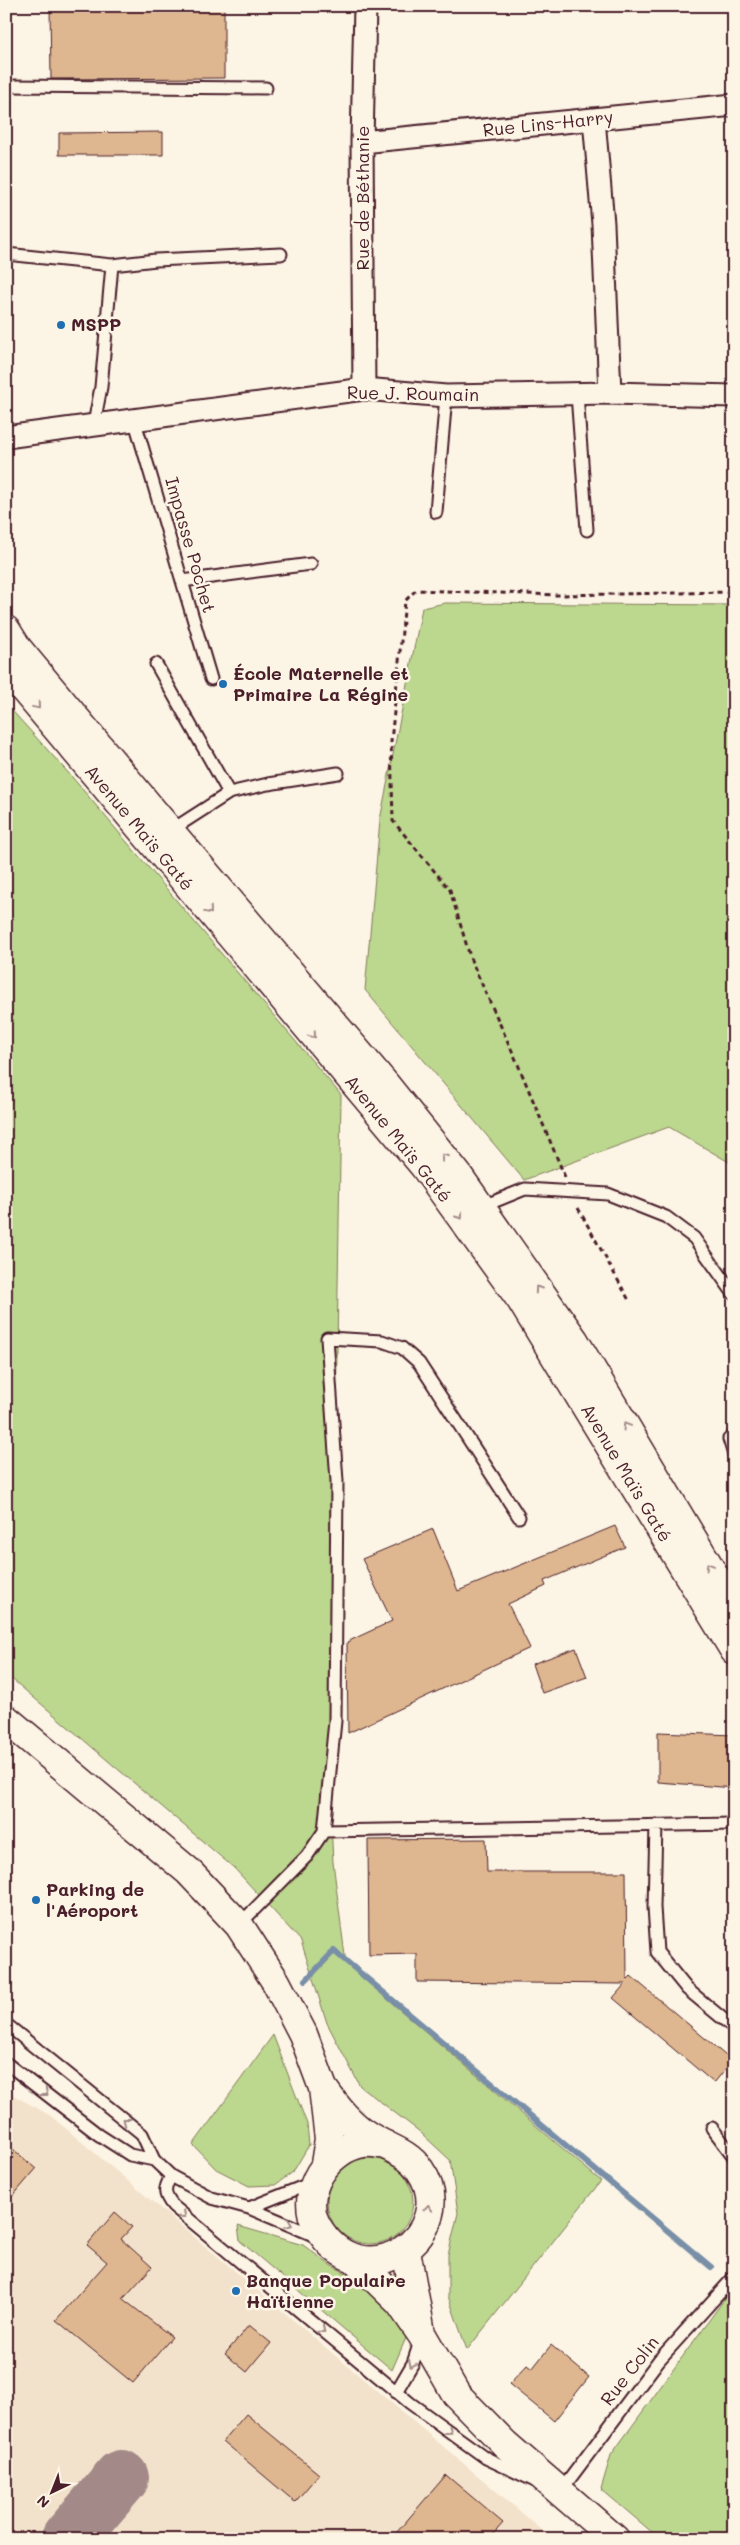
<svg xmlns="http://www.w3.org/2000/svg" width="740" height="2545" viewBox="0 0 740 2545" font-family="Mali,sans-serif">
  <rect width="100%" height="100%" fill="#fcf5e5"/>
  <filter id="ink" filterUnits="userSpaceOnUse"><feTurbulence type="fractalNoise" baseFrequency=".02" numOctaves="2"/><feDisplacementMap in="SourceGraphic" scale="10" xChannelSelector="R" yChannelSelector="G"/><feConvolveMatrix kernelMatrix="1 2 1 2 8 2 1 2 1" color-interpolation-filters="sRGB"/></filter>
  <g filter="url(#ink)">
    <!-- built -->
    <path fill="#f3e2cb" d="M6,2091L51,2116L553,2539H6Z"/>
    <!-- green -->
    <path fill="#bcd78e" stroke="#837b5c" d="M445,603L734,605V864L731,866L734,871V1165L669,1127L524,1180L365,990L380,820L422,608Z
      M6,704L72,777L341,1095L330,1803L333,1862L346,1964L601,2181L467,2350L448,2296V2255L458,2213L450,2160L420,2132L360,2086L327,2023L301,1941L234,1868L6,1674Z
      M273,2035L307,2124L309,2145L293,2172L275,2185L249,2186L216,2169L193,2145Z
      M327 2201a43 43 0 1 1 86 0a43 43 0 1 1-86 0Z
      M238,2226L303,2245L330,2265L359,2279L396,2318L406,2338L392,2370L240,2241Z
      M734,2286V2539H660L601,2489L611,2455Z"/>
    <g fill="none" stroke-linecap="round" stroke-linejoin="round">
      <!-- stream -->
      <path stroke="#798fa8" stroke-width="6" d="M306,1980L334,1951L711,2267"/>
      <!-- taxiway -->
      <path stroke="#a38a88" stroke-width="56" d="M69,2539L121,2478"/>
    </g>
    <!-- building -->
    <path fill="#deb68f" stroke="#4a1f2b" d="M50,6H224V78L51,79Z
      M163,132V155H59V133Z
      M615,1526L625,1547L544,1581L546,1586L508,1604L530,1648L348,1733L347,1642L392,1621L362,1559L433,1529L458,1591Z
      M576,1648L587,1677L542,1693L532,1664Z
      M658,1732L734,1735V1788L658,1782Z
      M486,1839L487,1872H626L627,1980L631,1976L732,2061L714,2083L613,1998L625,1984L417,1982V1954L369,1955L368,1840Z
      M6,2143L36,2169L6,2204Z
      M115,2212L132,2227L121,2239L152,2267L123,2299L172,2337L133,2383L56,2320L107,2262L87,2245Z
      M249,2325L271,2343L247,2372L225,2354Z
      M551,2345L589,2377L554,2421L509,2384L527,2365L532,2369Z
      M246,2414L319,2474L295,2502L223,2441Z
      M446,2475L503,2523L489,2539H391Z"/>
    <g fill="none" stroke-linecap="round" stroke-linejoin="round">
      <defs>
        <path id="service" d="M6,86L266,88
          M6,254L112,265
          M577,394L587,530
          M135,422L211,679
          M94,424L101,387L112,265L156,260L281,254
          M436,512L446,396
          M182,581L311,564
          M156,664L229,793
          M170,831L229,793L268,784L338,773
          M481,1207L525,1189L608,1194L666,1217L694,1238L734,1294
          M734,1435L729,1439L734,1455
          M656,1825L654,1907L657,1952L687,1989L734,2028
          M324,1831L734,1824
          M239,1925L307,1856L324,1831L335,1721L337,1481L327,1338L382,1341L402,1348L419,1363L519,1517
          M6,2024L142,2134L154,2160L171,2176L212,2198L249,2208L318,2237
          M6,2063L99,2135L130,2155L154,2160
          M712,2128L734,2157
          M171,2176C164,2189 163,2194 173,2206L410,2403L486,2458L535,2481
          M249,2208L314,2182
          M396,2392L413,2363L421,2339
          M560,2492L659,2360L734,2277"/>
        <path id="minor" d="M594,119L603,224L610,393
          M362,142L734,105
          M364,389L362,142L365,6
          M6,437L364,389L446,396L610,393L734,396"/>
        <path id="secondary" d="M6,630L18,649L157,816L385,1084L458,1175L574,1340L734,1608
          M6,668L424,1166L521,1300L734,1650
          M6,1719L188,1871L239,1925L276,1982L303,2034L323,2088L329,2139L325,2164
          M323,2088C335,2105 347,2121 364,2133C383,2147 406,2150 420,2170C463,2232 363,2305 317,2226C298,2192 328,2148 364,2143C371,2142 379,2144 386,2145
          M406,2250L420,2327
          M354,2258L400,2303L422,2335L456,2394L505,2444L615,2539"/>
      </defs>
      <!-- service casing -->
      <use href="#service" stroke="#4a1f2b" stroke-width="15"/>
      <!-- minor casing -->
      <use href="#minor" stroke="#4a1f2b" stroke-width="25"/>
      <!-- secondary casing -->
      <use href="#secondary" stroke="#4a1f2b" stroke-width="31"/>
      <!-- path -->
      <path stroke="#4a1f2b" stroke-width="3" stroke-dasharray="5 4" stroke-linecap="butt" d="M565,1177L517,1062L471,960L450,890L393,821L391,742L405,601L416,590L557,595L734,592
        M578,1208L630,1302"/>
      <!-- service -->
      <use href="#service" stroke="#fcf5e5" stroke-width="11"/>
      <!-- minor -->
      <use href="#minor" stroke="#fcf5e5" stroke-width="21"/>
      <!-- secondary -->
      <use href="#secondary" stroke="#fcf5e5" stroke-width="28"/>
    </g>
    <!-- one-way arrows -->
    <defs><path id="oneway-chevron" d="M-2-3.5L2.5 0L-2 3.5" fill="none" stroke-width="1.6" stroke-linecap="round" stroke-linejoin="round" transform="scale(1.25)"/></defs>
    <g stroke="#a38a88">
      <use href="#oneway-chevron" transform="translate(37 706) rotate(50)"/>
      <use href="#oneway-chevron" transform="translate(209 911) rotate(50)"/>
      <use href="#oneway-chevron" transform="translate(313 1035) rotate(50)"/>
      <use href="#oneway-chevron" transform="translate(444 1157) rotate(-129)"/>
      <use href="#oneway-chevron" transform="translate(460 1216) rotate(54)"/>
      <use href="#oneway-chevron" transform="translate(538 1289) rotate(-125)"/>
      <use href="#oneway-chevron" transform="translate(626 1426) rotate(-121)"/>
      <use href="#oneway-chevron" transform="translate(709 1566) rotate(-121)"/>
      <use href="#oneway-chevron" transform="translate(45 2093) rotate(38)"/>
      <use href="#oneway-chevron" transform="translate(126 2121) rotate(-142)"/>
      <use href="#oneway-chevron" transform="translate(428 2208) rotate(-86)"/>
      <use href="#oneway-chevron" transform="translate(183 2215) rotate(40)"/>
      <use href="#oneway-chevron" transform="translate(289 2224) rotate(22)"/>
      <use href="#oneway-chevron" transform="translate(322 2330) rotate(40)"/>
      <use href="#oneway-chevron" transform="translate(412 2364) rotate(116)"/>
      <use href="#oneway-chevron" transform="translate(449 2431) rotate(36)"/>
    </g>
  </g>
  <!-- markers -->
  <g fill="#1f6fb2" stroke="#fcf5e5" stroke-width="2">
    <circle cx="61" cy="325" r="5"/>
    <circle cx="223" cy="684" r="5"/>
    <circle cx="36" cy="1900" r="5"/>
    <circle cx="236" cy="2291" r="5"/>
  </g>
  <g text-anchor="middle" stroke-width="5" stroke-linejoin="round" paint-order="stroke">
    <!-- street labels -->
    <g font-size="18" fill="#4a1f2b" stroke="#fcf5e5">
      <text transform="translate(548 124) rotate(-6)" y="6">Rue Lins-Harry</text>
      <text transform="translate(363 198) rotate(-90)" y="6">Rue de Béthanie</text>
      <text transform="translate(413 394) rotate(1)" y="6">Rue J. Roumain</text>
      <text transform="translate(190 545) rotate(74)" y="6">Impasse Pochet</text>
      <text transform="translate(139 828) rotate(50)" y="6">Avenue Maïs Gaté</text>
      <text transform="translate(398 1139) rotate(51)" y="6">Avenue Maïs Gaté</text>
      <text transform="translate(626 1473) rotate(59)" y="6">Avenue Maïs Gaté</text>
      <text transform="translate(630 2371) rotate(-52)" y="6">Rue Colin</text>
    </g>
    <!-- poi labels -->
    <g font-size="18" font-weight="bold" fill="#4a1f2b" stroke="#fcf5e5" text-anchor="start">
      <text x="71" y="331">MSPP</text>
      <text x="233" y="680">École Maternelle et<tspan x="233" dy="21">Primaire La Régine</tspan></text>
      <text x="46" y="1896">Parking de<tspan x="46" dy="21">l'Aéroport</tspan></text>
      <text x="246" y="2287">Banque Populaire<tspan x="246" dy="21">Haïtienne</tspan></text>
    </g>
  </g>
  <!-- margin -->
  <rect width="740" height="2545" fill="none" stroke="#fcf5e5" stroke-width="25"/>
  <rect x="12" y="12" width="715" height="2520" fill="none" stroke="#4a1f2b" stroke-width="2" filter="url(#ink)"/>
  <!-- north arrow -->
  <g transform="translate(52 2492) rotate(223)" stroke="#fcf5e5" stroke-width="4" paint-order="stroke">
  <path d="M0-4L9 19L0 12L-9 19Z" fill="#4a1f2b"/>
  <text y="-8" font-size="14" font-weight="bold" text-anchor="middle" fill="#4a1f2b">N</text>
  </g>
</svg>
